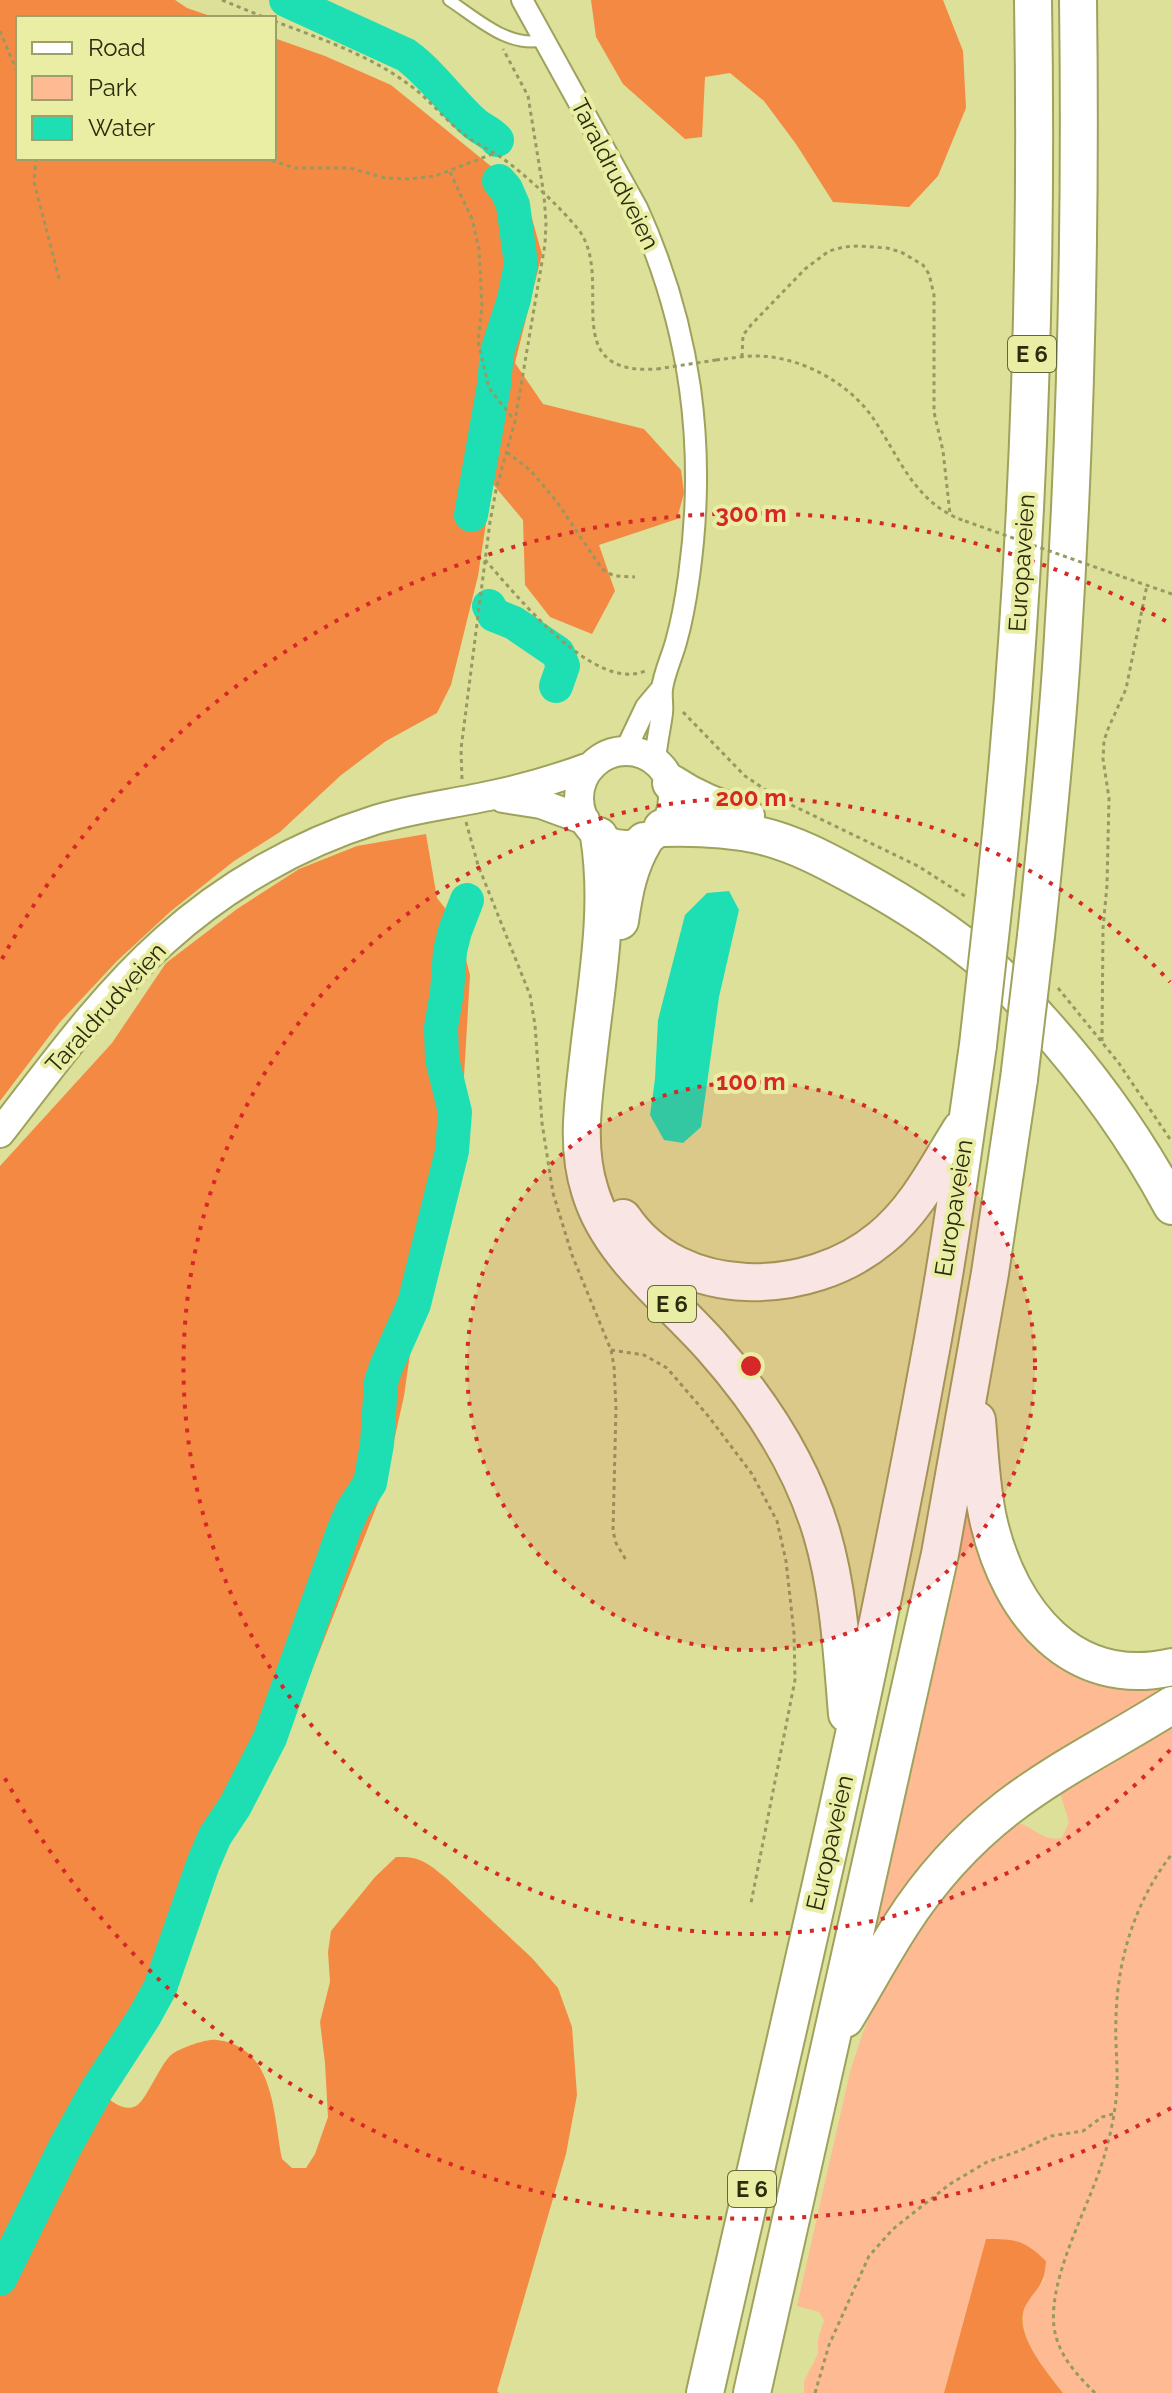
<svg xmlns="http://www.w3.org/2000/svg" width="1172" height="2393" viewBox="0 0 1172 2393" font-family="Raleway,sans-serif">
  <rect width="100%" height="100%" fill="#dce098"/>
  <!-- green -->
  <path fill="#feba93" d="M973,1484L1017,1612L1172,1676V1695L1086,1746L870,1950L945,1622Z
    M1172,1718V2393H1063C1048,2373 1016,2338 1024,2310C1027,2300 1038,2288 1045,2279L986,2240L944,2393H804V2381L818,2354V2340L824,2320L819,2312L797,2306L850,2072L862,2035L886,1976L939,1891L1015,1822C1033,1826 1043,1842 1062,1838L1069,1822L1060,1793Z"/>
  <!-- forest -->
  <path fill="#f48944" d="M0,0H175L187,8L216,18H18V158H274V38L325,56L391,85L525,194L542,254L515,363L543,404L644,429L681,470L684,493L677,519L599,545L615,591L592,634L550,617L525,585L523,520L492,483L478,576L451,685L437,713L386,741L340,776L280,832L234,861L171,911L117,961L60,1022L0,1101Z
    M591,0H943L963,51L966,108L938,176L909,207L833,202L796,144L764,101L730,73L705,77L702,137L685,139L623,84L596,37Z
    M426,834L437,898L456,922L470,975L461,1127L444,1226L413,1333L404,1396L383,1490L310,1675L241,1813L165,1983L139,2033L103,2095C113,2102 124,2112 136,2106C146,2101 159,2066 171,2055C178,2049 207,2038 217,2040C275,2047 273,2114 282,2159L292,2168H306L315,2154L328,2117L325,2063L320,2022L330,1982L328,1952L331,1931L375,1877L396,1857C420,1856 428,1863 446,1878L532,1958L558,1988L572,2027L577,2095L566,2154L497,2391L499,2393H0V1166L112,1043L166,963L237,909L299,869L357,846Z
    M986,2239C1016,2239 1024,2240 1046,2261C1044,2287 1038,2285 1026,2305C1011,2332 1048,2373 1063,2393H944Z"/>
  <!-- water -->
  <path fill="#1edfb3" d="M729,891L739,910L719,997L701,1127L683,1143L664,1140L650,1115L655,1079L658,1020L685,915L707,893Z"/>
  <g fill="none" stroke-linecap="round" stroke-linejoin="round">
    <!-- river -->
    <path stroke="#1edfb3" stroke-width="34" d="M286,0L406,55C432,74 449,100 473,122C480,129 491,132 497,140
      M471,515L494,385L497,352L514,299L521,264L513,205L506,189L499,181
      M489,606L494,615L514,623L558,653L563,666L556,686
      M0,2279L65,2147L96,2091L144,2017L160,1988L203,1864L215,1836L235,1806L270,1738L344,1529L353,1509L370,1483L377,1444L381,1382L386,1367L414,1304L452,1151L455,1112L442,1059L441,1027L447,992L450,951L455,931L467,900"/>
    <defs>
      <path id="service" d="M449,0C478,19 509,49 545,40"/>
      <path id="minor" d="M522,0L637,208C691,327 707,447 689,576C686,598 682,621 676,642C672,657 664,673 662,689C661,697 663,705 662,713C660,729 656,745 655,761
        M625,751L646,707L662,688"/>
      <path id="secondary" d="M579 798a47 47 0 1 1 94 0a47 47 0 1 1-94 0Z
        M503,798L541,804L585,820
        M0,1133C52,1066 102,996 165,940C225,886 298,844 375,820C413,808 453,804 493,795C526,788 560,778 592,766"/>
      <path id="motorway" d="M671,783C695,799 719,809 746,816
        M662,828C695,827 726,828 758,835C794,843 827,861 858,878C904,903 949,932 989,966C1007,982 1023,1001 1039,1019C1091,1076 1136,1139 1172,1206
        M599,836C611,910 596,985 588,1059C583,1103 576,1148 590,1191C609,1255 670,1299 712,1347C761,1402 801,1463 822,1534C839,1592 842,1654 847,1714
        M995,892C1027,595 1038,298 1033,0
        M620,921C624,892 629,866 644,841
        M1036,936C1046,842 1056,748 1062,653C1076,436 1081,218 1078,0
        M623,1218C680,1302 809,1298 881,1238C916,1210 937,1167 961,1129
        M977,1420C980,1454 981,1490 989,1523C1010,1612 1072,1690 1172,1667
        M845,2019C864,1988 881,1956 901,1925C929,1881 966,1840 1007,1808C1059,1768 1117,1740 1172,1705
        M705,2393C782,2051 865,1711 928,1366C948,1260 963,1153 978,1045
        M752,2393L940,1554L990,1273L1019,1079"/>
    </defs>
    <!-- service casing -->
    <use href="#service" stroke="#9fa25c" stroke-width="14"/>
    <!-- minor casing -->
    <use href="#minor" stroke="#9fa25c" stroke-width="24"/>
    <!-- secondary casing -->
    <use href="#secondary" stroke="#9fa25c" stroke-width="32"/>
    <!-- motorway casing -->
    <use href="#motorway" stroke="#9fa25c" stroke-width="40"/>
    <!-- path -->
    <path stroke="#969962" stroke-width="3" stroke-dasharray="4 4" stroke-linecap="butt" d="M222,0L266,18
      M274,21C321,39 370,55 411,86C431,101 446,121 466,136C477,144 490,150 502,158C526,175 559,206 578,229C617,279 553,376 657,369
      M0,31L18,74
      M36,158L34,182L60,282
      M264,158L295,168H350L385,178L409,179L435,176L495,153
      M450,172L472,219L479,249L482,307L478,341L489,388L515,421
      M742,357L743,335L751,325L805,269L829,251L844,247L859,246L887,248L901,252L923,265L929,274L934,295V412L943,451L950,514
      M716,360C734,358 753,354 771,357C810,362 851,386 873,418C900,458 915,504 965,521
      M507,452L531,471L557,502L602,569L614,576L635,577
      M485,560C516,594 593,693 645,671
      M1123,577L1172,594
      M683,712L745,776L779,799L918,866L968,898
      M462,779L461,749L490,522L496,490L515,421L545,244L546,223L544,195L528,96L503,49
      M466,822L478,865L530,995L535,1025L542,1123L553,1193L572,1255L611,1350L614,1366L616,1408L613,1531L616,1543L626,1560
      M1058,988L1118,1062L1172,1142
      M1102,1041L1103,928L1107,885L1109,798L1103,759L1104,741L1108,729L1126,689L1147,585
      M611,1350L644,1355L667,1368L709,1417L752,1474L777,1521L786,1561L794,1633L795,1680L751,1903
      M815,2393L829,2345L869,2256L893,2229L950,2184L987,2162L1019,2151L1051,2136L1083,2131L1102,2117L1113,2114
      M1095,2393C1076,2374 1058,2355 1054,2327C1048,2272 1094,2200 1107,2146C1113,2124 1118,2097 1117,2074C1117,2056 1115,2037 1116,2019C1117,1960 1135,1901 1172,1854"/>
    <!-- service -->
    <use href="#service" stroke="#fff" stroke-width="10"/>
    <!-- minor -->
    <use href="#minor" stroke="#fff" stroke-width="20"/>
    <!-- secondary -->
    <use href="#secondary" stroke="#fff" stroke-width="28"/>
    <!-- motorway -->
    <use href="#motorway" stroke="#fff" stroke-width="36"/>
    <defs>
      <path id="motorway-bridge" d="M978,1045L995,892
        M1019,1079L1036,936"/>
    </defs>
    <!-- motorway-bridge casing -->
    <use href="#motorway-bridge" stroke="#9fa25c" stroke-width="40" stroke-linecap="butt"/>
    <!-- path-bridge -->
    <path stroke="#969962" stroke-width="3" stroke-dasharray="4 4" stroke-linecap="butt" d="M657,369L716,360
      M965,521L1123,577"/>
    <!-- motorway-bridge -->
    <use href="#motorway-bridge" stroke="#fff" stroke-width="36"/>
  </g>
  <!-- distance rings -->
  <circle cx="751" cy="1366" r="284" fill="#d62828" fill-opacity=".12"/>
  <g fill="none" stroke="#d62828" stroke-width="4" stroke-dasharray="4 8">
    <circle cx="751" cy="1366" r="284"/>
    <path d="M1170 1750A568 568 0 1 1 1170 982"/>
    <path d="M1171 2108A852 852 0 0 1 2 1773M2 959A852 852 0 0 1 1171 624"/>
  </g>
  <g text-anchor="middle" stroke-width="8" stroke-linejoin="round" paint-order="stroke">
    <!-- shield labels -->
    <g fill="#e9eea4" stroke="#64663b" stroke-width="2">
      <rect x="1008" y="336" width="48" height="36" rx="6"/>
      <rect x="648" y="1286" width="48" height="36" rx="6"/>
      <rect x="728" y="2171" width="48" height="36" rx="6"/>
    </g>
    <g font-size="22" font-weight="bold" fill="#2b2c0e">
      <text x="1032" y="362">E 6</text>
      <text x="672" y="1312">E 6</text>
      <text x="752" y="2197">E 6</text>
    </g>
    <!-- street labels -->
    <g font-size="24" fill="#2b2c0e" stroke="#e9eea4">
      <text transform="translate(615 174) rotate(63)" y="8">Taraldrudveien</text>
      <text transform="translate(1022 563) rotate(-86)" y="8">Europaveien</text>
      <text transform="translate(106 1008) rotate(-48)" y="8">Taraldrudveien</text>
      <text transform="translate(954 1208) rotate(-81)" y="8">Europaveien</text>
      <text transform="translate(830 1843) rotate(-77)" y="8">Europaveien</text>
    </g>
  </g>
  <circle cx="751" cy="1366" r="12" fill="#d62828" stroke="#e9eea4" stroke-width="4"/>
  <g font-size="24" text-anchor="middle" font-weight="bold" fill="#d62828" stroke="#e9eea4" stroke-width="8" stroke-linejoin="round" paint-order="stroke">
    <text x="751" y="522">300 m</text>
    <text x="751" y="806">200 m</text>
    <text x="751" y="1090">100 m</text>
  </g>
  <!-- legend -->
  <rect x="16" y="16" width="260" height="144" fill="#e9eea4" stroke="#9da068" stroke-width="2"/>
  <rect x="32" y="42" width="40" height="12" fill="#ffffff" stroke="#9da068" stroke-width="2"/>
  <text x="88" y="56" font-size="24" fill="#2b2c0e">Road</text>
  <rect x="32" y="76" width="40" height="24" fill="#feba93" stroke="#9da068" stroke-width="2"/>
  <text x="88" y="96" font-size="24" fill="#2b2c0e">Park</text>
  <rect x="32" y="116" width="40" height="24" fill="#1edfb3" stroke="#9da068" stroke-width="2"/>
  <text x="88" y="136" font-size="24" fill="#2b2c0e">Water</text>
</svg>
